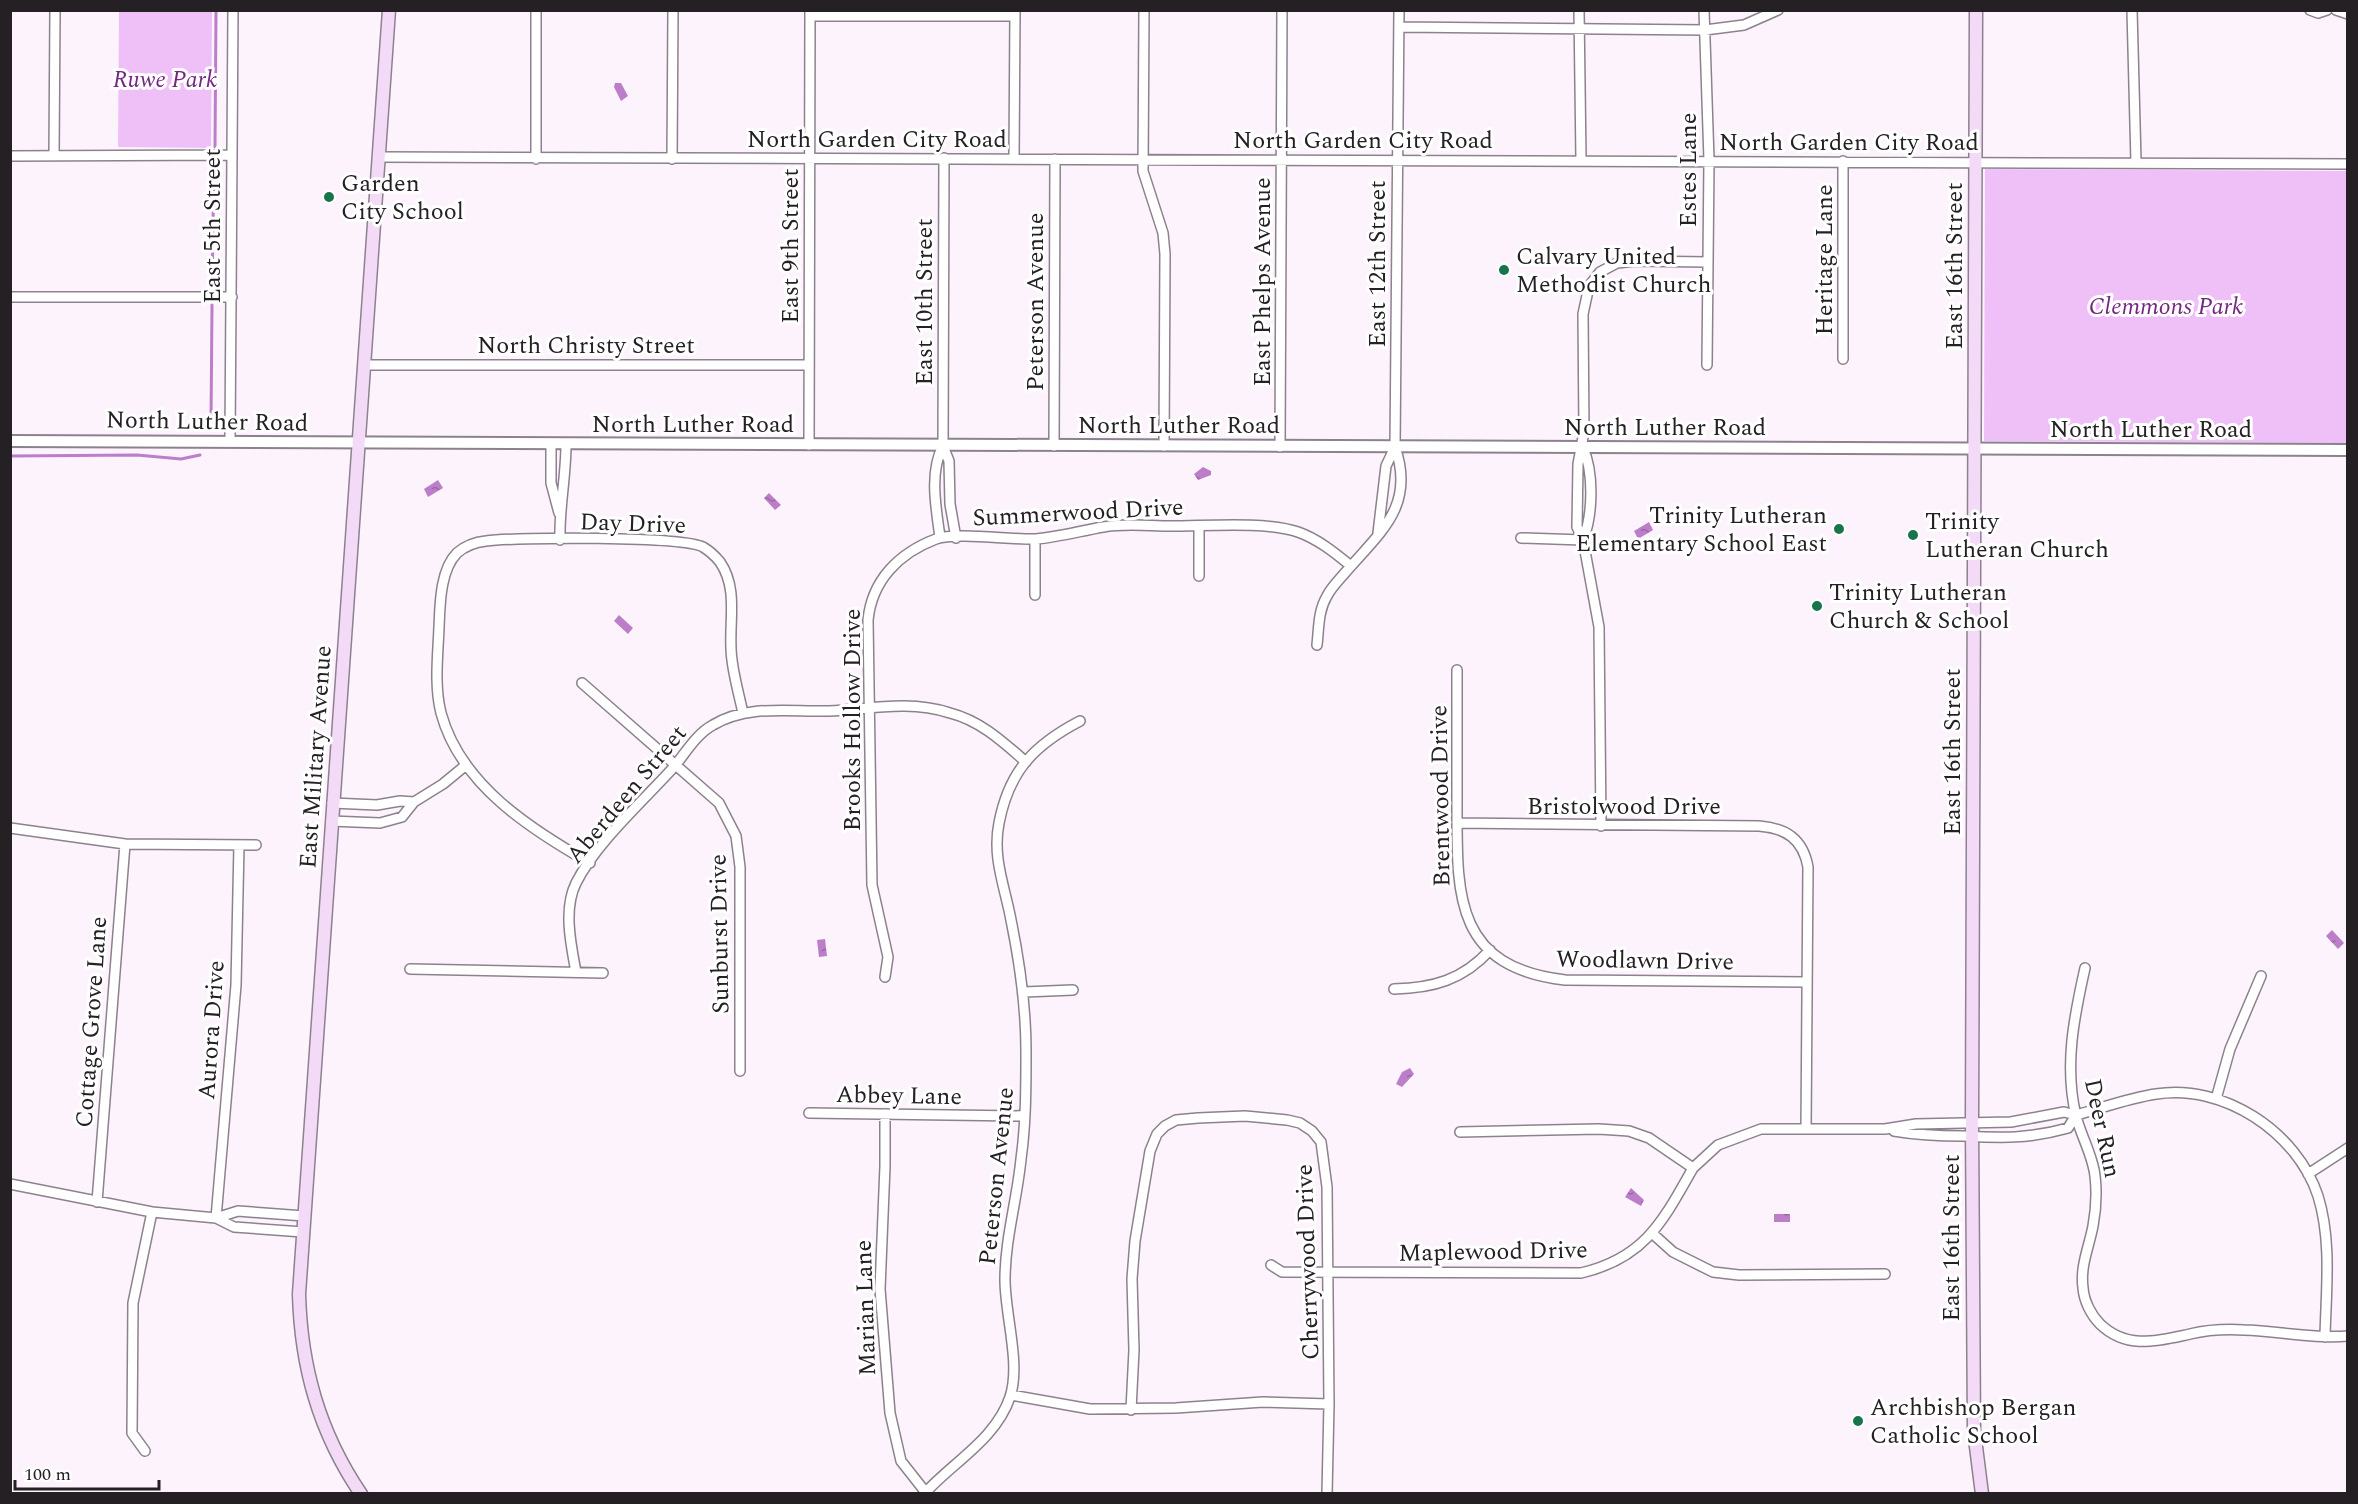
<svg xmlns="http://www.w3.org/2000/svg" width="2358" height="1504" viewBox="0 0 2358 1504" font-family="Spectral,serif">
  <defs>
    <pattern id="water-ripples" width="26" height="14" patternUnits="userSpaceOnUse" patternTransform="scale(1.5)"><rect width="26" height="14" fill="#bd7ec9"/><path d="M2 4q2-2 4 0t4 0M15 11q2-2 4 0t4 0" fill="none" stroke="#9967a3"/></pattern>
  </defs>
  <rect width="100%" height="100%" fill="#fcf3fd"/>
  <!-- green -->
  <path fill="#efc0f8" d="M119,11H212L211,148L118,147Z
    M1985,169L2347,171V443L1984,441Z"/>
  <!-- water -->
  <path fill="url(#water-ripples)" d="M621,83L628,96L621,101L614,87L615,83Z
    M1203,467L1211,471V475L1198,480L1194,474Z
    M438,480L443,488L428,497L424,489Z
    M769,493L781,505L775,510L764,498Z
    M1649,522L1653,530L1638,539L1634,531Z
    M619,615L633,628L628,634L614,621Z
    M2332,930L2344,943L2338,949L2326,936Z
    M825,939L827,956L819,957L817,940Z
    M1410,1068L1414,1074L1402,1087L1396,1084L1402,1072Z
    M1631,1188L1644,1200L1641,1206L1625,1197Z
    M1774,1214H1790V1222H1774Z"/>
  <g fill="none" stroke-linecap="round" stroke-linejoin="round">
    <!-- stream -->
    <path stroke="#bd7ec9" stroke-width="3" d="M215,147L216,10
      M212,288L214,162
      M211,422L212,305
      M10,456L137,455L181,459L200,455"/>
    <defs>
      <path id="minor" d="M1144,10L1143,171L1163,233L1165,254L1164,446
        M1579,10L1581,160
        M1704,10L1709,160L1707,365
        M2132,10L2136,162
        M2310,10L2318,13L2327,10
        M2336,10L2348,14
        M810,16H1015
        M1399,27L1705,30L1744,25L1778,10
        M54,155L55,10
        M10,156L232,155
        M378,157L2348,164
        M944,158L943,446L949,461L950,504L956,538
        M536,159V10
        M672,159L673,10
        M1014,159L1015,10
        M1843,161V359
        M10,297H232
        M364,365H809
        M230,441L233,10
        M551,444V483L559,513
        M809,445L810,10
        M1054,446L1055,159
        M1280,447L1282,10
        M1583,448C1594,472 1593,515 1583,540
        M1378,533L1386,466L1395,447
        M940,537C936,508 929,472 943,446
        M1521,538L1583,540
        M1035,539V595
        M560,540C559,508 566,477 566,444
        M1199,576V526
        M1317,645C1319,628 1318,611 1327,596C1331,588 1338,581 1344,574C1379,533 1416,507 1395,447L1399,10
        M1457,670C1457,714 1457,758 1457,803C1457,893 1453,967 1565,980L1807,982
        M582,683L719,803L736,836L740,867V1071
        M332,803L377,805L400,801L414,802
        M331,821L380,823L402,817L414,802L443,784L466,765
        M1457,823L1759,826C1786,828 1803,839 1808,867L1806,1129
        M1601,826L1599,627L1583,540L1577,527L1578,464L1584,432L1583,314L1589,286L1600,272L1617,263L1635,261L1707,262
        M10,828L125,844L256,845
        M590,863C530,829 460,784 441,713C434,685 438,655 439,627C440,605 440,570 457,553C465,546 476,542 486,541C516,537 682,536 703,547C708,550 716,557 720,562C740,591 727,627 732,660C734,677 739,695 743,713
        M2085,968C2074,1017 2064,1066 2076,1116C2081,1136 2093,1156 2095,1176C2097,1193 2096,1210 2093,1226C2089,1247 2080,1266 2083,1288C2084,1301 2091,1315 2100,1324C2127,1350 2157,1341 2190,1334C2207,1330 2226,1329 2244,1330C2279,1331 2312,1339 2348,1336
        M410,969L603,973
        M576,972C571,945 563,909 576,883C596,843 643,801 673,768C685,754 696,734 713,725C748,704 790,712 829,711C870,709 909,700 950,713C981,721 1003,742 1026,762
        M885,977L888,957L872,885L868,620C872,580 899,553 936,539C955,532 1012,540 1036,539C1059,537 1080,531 1103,527C1125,523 1149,526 1171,526C1207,526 1265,521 1298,532C1318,539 1335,553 1351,566
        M1394,989C1433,988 1463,980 1490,950
        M1024,992L1073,990
        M2216,1099L2230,1049L2261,976
        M809,1113L1025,1116
        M885,1114V1166L880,1289L890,1413L901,1461L927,1494
        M1894,1131C1917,1135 1939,1136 1963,1136C2002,1138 2029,1139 2068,1128L2076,1115
        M1460,1132L1599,1129L1629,1131L1649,1138L1693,1168
        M2308,1174L2348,1148
        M10,1184L152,1212L216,1218L234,1227L303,1232
        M97,1202L125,844
        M216,1218L236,985L239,845
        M216,1218L238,1211L304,1216
        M1653,1234L1673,1252L1713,1272L1739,1275L1885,1274
        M1271,1265L1282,1272L1581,1273C1645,1258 1663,1221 1693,1168L1718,1145L1761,1129H1885L1916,1124L2011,1122L2064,1112L2076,1115C2102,1108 2129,1098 2156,1094C2223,1083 2297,1132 2318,1196C2332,1241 2326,1291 2325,1337
        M1011,1395L1090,1409L1176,1408L1263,1402L1329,1404
        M1131,1410L1134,1350L1132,1279L1135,1241L1150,1151L1157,1134L1165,1126L1176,1120L1198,1118L1245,1116L1287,1120L1300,1123L1312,1131L1321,1142L1327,1187L1329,1404L1327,1494
        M145,1451L132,1433L133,1303L152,1212
        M924,1494C953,1462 996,1439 1010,1397C1021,1364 1005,1315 1005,1280C1005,1239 1017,1200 1021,1159C1026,1123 1026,1087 1026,1051C1026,1007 1020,964 1011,920C1005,887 992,858 999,823C1009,771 1034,745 1080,721"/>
      <path id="tertiary" d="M10,441L2348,450"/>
      <path id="secondary" d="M1976,10L1972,1124L1974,1431L1982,1494
        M361,1494C319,1432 301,1367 299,1294L389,10"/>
    </defs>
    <!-- minor casing -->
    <use href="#minor" stroke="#8c828e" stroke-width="12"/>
    <!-- tertiary casing -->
    <use href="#tertiary" stroke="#8c828e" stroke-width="14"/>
    <!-- secondary casing -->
    <use href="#secondary" stroke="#8c828e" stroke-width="15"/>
    <!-- minor -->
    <use href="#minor" stroke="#fff" stroke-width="9"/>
    <!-- tertiary -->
    <use href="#tertiary" stroke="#fff" stroke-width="10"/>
    <!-- secondary -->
    <use href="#secondary" stroke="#f3dbf7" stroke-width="12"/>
  </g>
  <!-- markers -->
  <g fill="#18754b" stroke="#fff" stroke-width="2">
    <circle cx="329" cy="197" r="6"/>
    <circle cx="1504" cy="270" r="6"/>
    <circle cx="1839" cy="529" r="6"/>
    <circle cx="1913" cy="535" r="6"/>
    <circle cx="1817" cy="606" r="6"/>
    <circle cx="1858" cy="1421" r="6"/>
  </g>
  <g text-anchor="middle" stroke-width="6" stroke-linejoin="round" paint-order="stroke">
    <!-- park labels -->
    <g font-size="24" font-style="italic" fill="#742782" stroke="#fff">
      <text x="165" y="87">Ruwe Park</text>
      <text x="2166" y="314">Clemmons Park</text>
    </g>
    <!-- street labels -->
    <g font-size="24" fill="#242024" stroke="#fff">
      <text x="877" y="147">North Garden City Road</text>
      <text x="1363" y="148">North Garden City Road</text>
      <text x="1849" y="150">North Garden City Road</text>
      <text transform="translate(1688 170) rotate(-90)" y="8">Estes Lane</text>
      <text transform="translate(212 226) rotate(-90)" y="8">East 5th Street</text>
      <text transform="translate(790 246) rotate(-90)" y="8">East 9th Street</text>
      <text transform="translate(1824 260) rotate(-90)" y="8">Heritage Lane</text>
      <text transform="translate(1377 264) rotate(-90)" y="8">East 12th Street</text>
      <text transform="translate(1954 266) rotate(-90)" y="8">East 16th Street</text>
      <text transform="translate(1262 282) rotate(-90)" y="8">East Phelps Avenue</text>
      <text transform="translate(924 302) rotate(-90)" y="8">East 10th Street</text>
      <text transform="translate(1035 302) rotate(-90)" y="8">Peterson Avenue</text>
      <text x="586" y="353">North Christy Street</text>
      <text transform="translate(207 421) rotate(1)" y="8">North Luther Road</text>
      <text x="693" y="432">North Luther Road</text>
      <text x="1179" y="433">North Luther Road</text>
      <text x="1665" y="435">North Luther Road</text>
      <text x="2151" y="437">North Luther Road</text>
      <text transform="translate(1078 512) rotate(-3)" y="8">Summerwood Drive</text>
      <text transform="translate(633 523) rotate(2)" y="8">Day Drive</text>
      <text transform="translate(852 720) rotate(-90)" y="8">Brooks Hollow Drive</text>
      <text transform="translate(1952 752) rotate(-90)" y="8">East 16th Street</text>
      <text transform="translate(315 757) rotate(-86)" y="8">East Military Avenue</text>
      <text transform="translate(626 794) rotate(-50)" y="8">Aberdeen Street</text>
      <text transform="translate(1440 796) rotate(-91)" y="8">Brentwood Drive</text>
      <text x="1624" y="814">Bristolwood Drive</text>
      <text transform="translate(719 934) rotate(-91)" y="8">Sunburst Drive</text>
      <text transform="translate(1645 960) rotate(1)" y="8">Woodlawn Drive</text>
      <text transform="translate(91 1022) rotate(-86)" y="8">Cottage Grove Lane</text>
      <text transform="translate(211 1030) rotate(-86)" y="8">Aurora Drive</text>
      <text transform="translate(899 1095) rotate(1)" y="8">Abbey Lane</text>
      <text transform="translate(2103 1128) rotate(78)" y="8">Deer Run</text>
      <text transform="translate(996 1176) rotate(-84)" y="8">Peterson Avenue</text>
      <text transform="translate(1951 1238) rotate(-90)" y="8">East 16th Street</text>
      <text transform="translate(1493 1251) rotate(-1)" y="8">Maplewood Drive</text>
      <text transform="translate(1307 1262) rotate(-92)" y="8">Cherrywood Drive</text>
      <text transform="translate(865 1308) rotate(-92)" y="8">Marian Lane</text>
    </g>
    <!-- poi labels -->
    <g font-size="24" fill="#242024" stroke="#fff" text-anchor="start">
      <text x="341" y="191">Garden<tspan x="341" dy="28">City School</tspan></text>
      <text x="1516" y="264">Calvary United<tspan x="1516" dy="28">Methodist Church</tspan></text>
      <text x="1827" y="523" text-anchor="end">Trinity Lutheran<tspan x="1827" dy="28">Elementary School East</tspan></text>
      <text x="1925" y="529">Trinity<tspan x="1925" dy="28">Lutheran Church</tspan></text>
      <text x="1829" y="600">Trinity Lutheran<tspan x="1829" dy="28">Church &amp; School</tspan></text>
      <text x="1870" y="1415">Archbishop Bergan<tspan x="1870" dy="28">Catholic School</tspan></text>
    </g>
  </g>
  <!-- border -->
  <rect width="2358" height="1504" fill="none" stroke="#242024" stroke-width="24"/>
  <!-- scale -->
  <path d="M15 1480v9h144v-9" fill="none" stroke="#242024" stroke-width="3"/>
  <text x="24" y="1480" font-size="18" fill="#242024" stroke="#ffffff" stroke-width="4.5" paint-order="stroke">100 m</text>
</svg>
